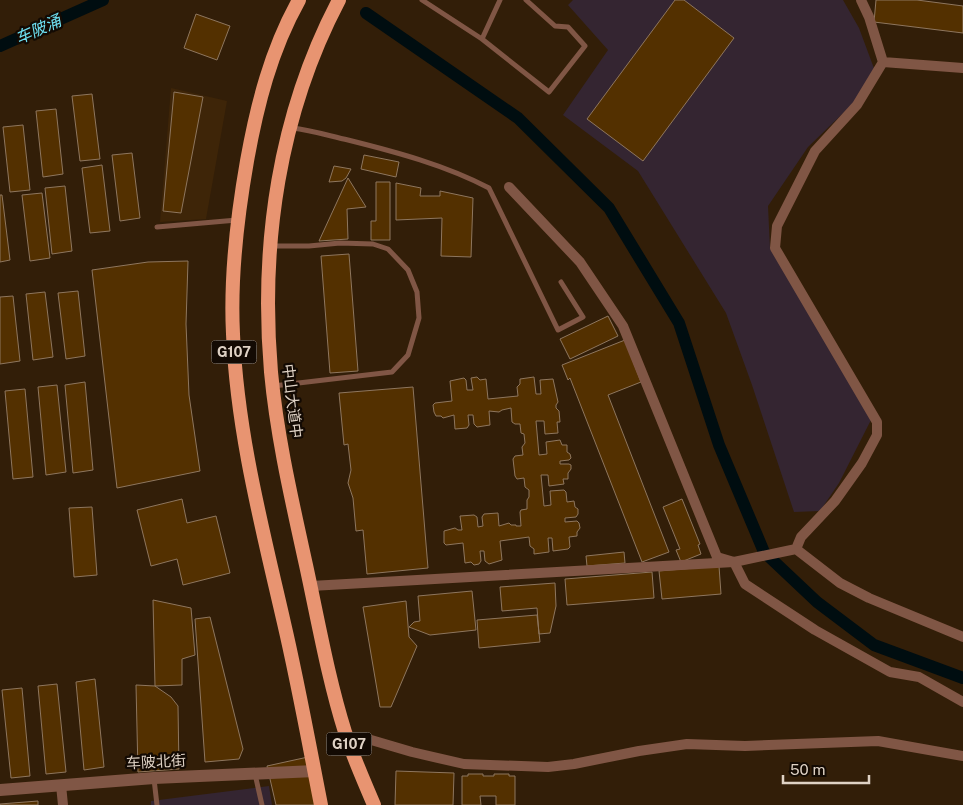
<svg xmlns="http://www.w3.org/2000/svg" width="963" height="805" viewBox="0 0 963 805" font-family="'Public Sans','Noto Sans SC',sans-serif">
  <rect width="100%" height="100%" fill="#321e08"/>
  <!-- commercial -->
  <path fill="#342531" d="M573,0H843L859,28L875,71L864,93L808,147L768,206L770,248L873,416L839,483L820,511L794,512L752,385L726,313L638,171L563,115L608,50L568,5Z
    M269,786L272,805H151V801Z"/>
  <!-- built -->
  <path fill="#3e2508" d="M171,88L227,101L206,219L160,222Z"/>
  <g fill="none" stroke-linecap="round" stroke-linejoin="round">
    <!-- canal -->
    <path stroke="#000d10" stroke-width="12" d="M366,13L518,118L609,208L679,323L719,445L764,552L817,602L874,645L963,678
      M0,46L103,0"/>
  </g>
  <!-- building -->
  <path fill="#533000" stroke="#8e765e" d="M675,0H684L734,38L643,161L587,119Z
    M876,0H917L963,6V33L874,22Z
    M196,14L230,26L217,60L184,48Z
    M174,92L203,97L181,213L163,211Z
    M92,94L100,159L80,161L72,96Z
    M56,109L63,174L43,177L36,111Z
    M23,125L30,190L10,192L3,127Z
    M132,153L140,218L120,221L112,155Z
    M364,155L399,162L396,177L361,169Z
    M102,165L110,231L90,233L82,168Z
    M334,166L351,169L346,178L342,181L329,182Z
    M348,178L366,207L347,209L348,239L319,241Z
    M376,182H390V240H371V221H376Z
    M396,183L421,188L420,196H440V191L473,198L471,257L441,256L442,218L396,220Z
    M65,186L72,251L52,254L45,188Z
    M42,193L50,258L30,261L22,195Z
    M0,195H2L10,260L0,262Z
    M349,254L358,371L330,373L321,256Z
    M188,261L186,324L189,395L200,471L117,488L92,270L148,262Z
    M78,291L85,356L66,359L58,293Z
    M45,292L53,357L33,360L26,294Z
    M13,296L20,361L0,364V297Z
    M608,316L618,336L570,359L560,339Z
    M625,340L641,382L608,395L669,552L642,562L570,378L568,380L562,365Z
    M477,377L480,380L486,379L488,399L518,396L517,387L520,384V379L534,377L536,394H541L540,380L553,379L558,402L556,405V408L559,411L560,422H557L558,433L545,434L544,421H536L539,455L547,454L546,442L560,440L562,445H567V452L570,454L571,458L569,460L560,461V464H569L571,465V469L568,473V479H563L564,484L549,486L548,475H541L544,506L551,505L550,491L564,490L566,492L567,502L574,501L575,507L578,509V514L576,517L565,518V522L577,521L579,523L580,528L577,532V536L569,537L570,547L568,549L553,551L552,538H548L549,552L534,554V549L530,546L529,537L500,541L502,560L489,564L485,561L484,551H480L481,561L479,564L474,565L471,562L465,563L463,543L446,545L444,543V531L455,528L458,530H462L460,516L474,515L477,517L478,527L483,526L482,517L484,514L498,513L499,526L509,523L511,525H516V526H521L520,512L521,510L527,509V500L529,497V490L525,487L524,478L517,479L515,476L513,459L515,456L523,455L522,447L525,443L524,434L521,433L520,424H515L512,422L511,408L502,410L499,412L489,411L490,425L477,427L474,424L473,415H468L469,425L467,428L455,429L454,415L443,418L441,416H436L434,412L433,405L435,403L452,401L450,381L464,378L466,380L467,390H473L471,378Z
    M85,382L93,470L73,473L65,385Z
    M57,385L66,472L46,475L38,387Z
    M413,387L428,568L367,574L363,530L356,531L353,498L348,483L351,470L348,444L344,445L339,393Z
    M25,389L33,477L13,479L5,391Z
    M182,499L187,523L216,516L230,573L183,585L177,559L151,566L137,510Z
    M682,499L700,544L698,545L701,554L681,562L676,550L680,549L663,507Z
    M92,507L97,575L74,577L69,508Z
    M624,552L625,563L587,566L586,556Z
    M719,566L721,594L662,599L659,571Z
    M652,572L654,598L567,605L565,579Z
    M555,583L556,606L550,633L539,634L537,608L502,611L500,587Z
    M472,591L476,630L430,635L409,627L414,622L420,621L418,596Z
    M153,600L191,608L195,655L182,659V685L155,686Z
    M406,601L409,637L417,646L391,707H380L363,607Z
    M537,615L540,642L479,648L477,620Z
    M210,617L243,749L239,759L205,762L195,619Z
    M95,679L104,767L84,770L76,682Z
    M57,684L66,772L46,774L38,686Z
    M136,685L155,686L171,697L178,706L179,769L138,772Z
    M22,688L30,776L11,778L2,690Z
    M308,757L318,805H276L267,766Z
    M396,771L454,773L453,805H395Z
    M468,774H483V776H494V774H509V776H515V805H496V796H480L481,805H462V776H468Z
    M38,801V805H0V804Z"/>
  <g fill="none" stroke-linecap="round" stroke-linejoin="round">
    <!-- service -->
    <path stroke="#805645" stroke-width="5" d="M422,0L482,39L549,92L585,46L568,27L555,26L526,0
      M482,39L500,0
      M292,128C311,130 330,136 348,140C396,152 445,165 489,188L558,330L583,317L561,282
      M157,227L237,220
      M273,246H309L340,243L373,244L388,249L408,270L417,292L419,318L408,355L392,372L273,386
      M255,774L262,805
      M154,779L157,805"/>
    <!-- minor -->
    <path stroke="#805645" stroke-width="10" d="M883,62L963,68
      M509,187L580,262L623,326L717,557L734,562L745,584L815,630L890,672L919,677L963,702
      M796,549L801,537L835,501L862,463L877,435V422L775,248L777,226L815,151L857,105L883,62L869,17L861,0
      M311,586L734,562L796,549L840,583L869,598L963,637
      M348,740L361,737L412,752L464,764L548,767L574,764L639,751L687,744L745,746L878,741L963,756
      M61,785L63,805"/>
    <!-- tertiary -->
    <path stroke="#805645" stroke-width="12" d="M0,790L154,778L315,771"/>
    <!-- trunk -->
    <path stroke="#e89471" stroke-width="14" d="M299,0C271,50 257,105 247,161C237,218 230,275 233,334C237,432 262,527 284,623C298,683 309,744 321,805
      M339,0C279,114 260,244 271,372C277,437 292,501 306,565C318,620 328,678 345,732C353,757 364,781 374,805"/>
  </g>
  <g text-anchor="middle" stroke-width="4.5" stroke-linejoin="round" paint-order="stroke">
    <!-- shield labels -->
    <g fill="#130a03" stroke="#a2968b" stroke-width="1">
      <rect x="211.5" y="340.5" width="45" height="23" rx="4"/>
      <rect x="326.5" y="732.5" width="45" height="23" rx="4"/>
    </g>
    <g font-size="14" font-weight="bold" fill="#dfd2c5">
      <text x="234" y="357">G107</text>
      <text x="349" y="749">G107</text>
    </g>
    <!-- street labels -->
    <g font-size="15" fill="#dfd2c5" stroke="#130a03">
      <text transform="translate(292 401) rotate(83)" y="5">中山大道中</text>
      <text transform="translate(156 762) rotate(-3)" y="5">车陂北街</text>
    </g>
    <!-- water labels -->
    <g font-size="16" font-style="italic" fill="#6ee1f3" stroke="#130a03">
      <text transform="translate(38 29) rotate(-24)" y="6">车陂涌</text>
    </g>
  </g>
  <!-- scale -->
  <path d="M783 775v8h86v-8" fill="none" stroke="#dfd2c5" stroke-width="2.5"/>
  <text x="790" y="775" font-size="15" fill="#dfd2c5" stroke="#130a03" stroke-width="4" paint-order="stroke">50 m</text>
</svg>
